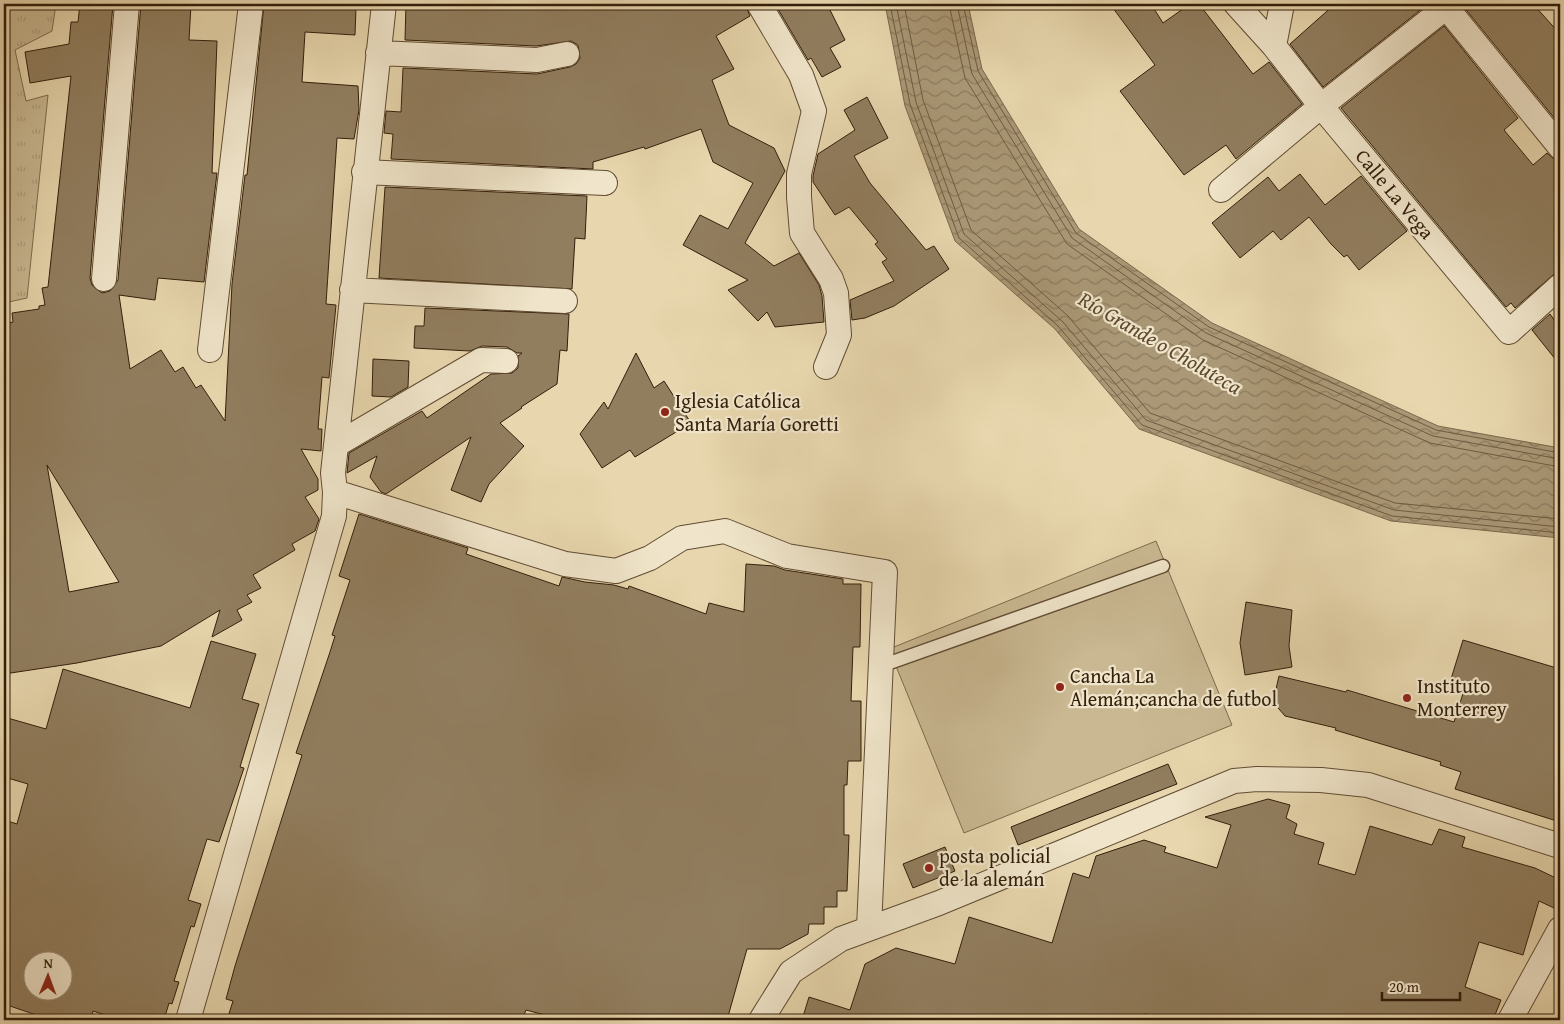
<svg xmlns="http://www.w3.org/2000/svg" width="1564" height="1024" viewBox="0 0 1564 1024" font-family="'Gentium Book Plus',serif">
  <defs>
    <pattern id="grass-tufts" width="24" height="20" patternUnits="userSpaceOnUse" patternTransform="scale(1.25)"><rect width="24" height="20" fill="#c9b892"/><path d="M3 7l-1-3M5 7V3M7 7l1-3M15 17l-1-3M17 17v-4M19 17l1-3" fill="none" stroke="#ad9e7d"/></pattern>
    <pattern id="water-waves" width="16" height="10" patternUnits="userSpaceOnUse" patternTransform="scale(1.25)"><rect width="16" height="10" fill="#aa9876"/><path d="M0 5q4-4 8 0t8 0" fill="none" stroke="#8b7b5f"/></pattern>
  </defs>
  <rect width="100%" height="100%" fill="#e8d7ae"/>
  <filter id="stains"><feTurbulence type="fractalNoise" baseFrequency=".004" numOctaves="4"/><feColorMatrix values="0 0 0 0 .2 0 0 0 0 .09 0 0 0 0 .02 0 0 0 .5 -.17"/></filter>
  <radialGradient id="worn" r=".72"><stop offset=".6" stop-color="#630" stop-opacity="0"/><stop offset="1" stop-color="#630" stop-opacity=".3"/></radialGradient>
  <!-- grass -->
  <path fill="url(#grass-tufts)" stroke="#7e6b4e" d="M4,4H56L52,31L15,50L26,101L48,95L27,298L4,303Z"/>
  <!-- pitch -->
  <path fill="#c9b892" stroke="#7e6b4e" d="M1156,541L1232,725L964,833L889,649Z"/>
  <!-- water -->
  <path fill="url(#water-waves)" stroke="#7a674b" d="M885,4H968L982,69L1079,229L1212,323L1438,426L1560,448V538L1391,521L1139,429L1055,329L955,241L905,106Z"/>
  <g fill="none" stroke-linecap="round" stroke-linejoin="round">
    <!-- shore -->
    <path stroke="#6e5b40" stroke-width="1" d="M890,4L910,104L959,238L1058,326L1142,425L1392,516L1560,533
      M896,4L916,102L964,234L1063,322L1146,420L1394,510L1560,527
      M904,4L923,100L971,230L1068,316L1150,413L1395,503L1560,519
      M949,4L965,78L1067,244L1203,340L1430,443L1560,467
      M957,4L972,74L1072,238L1206,333L1433,436L1560,459
      M963,4L978,71L1076,233L1209,327L1436,430L1560,453"/>
  </g>
  <!-- building -->
  <path fill="#917e5f" stroke="#321e0a" fill-rule="evenodd" d="M80,4H113L90,278L92,285L102,293L110,291L118,280L141,4H191L189,40L217,41L212,173H217L204,282L158,278L155,300L119,295L130,369L161,350L175,372L183,367L196,388L201,385L225,421L232,284L245,175H247L264,4L356,7L355,35L305,32L302,82L358,86L359,110L354,139L337,138L326,304L336,305L329,378L322,377L318,429H322L321,451L301,449L318,479V490L305,497L319,519L315,531L292,544L295,550L253,575L261,588L247,595L252,602L237,610L242,620L212,637L220,610L161,646L77,663L4,674V481L9,480L4,441V324L13,322L12,313L39,309V306L45,305L42,288L48,287L71,76L30,83L25,52L69,44L71,22H78ZM47,465L119,582L69,592Z
    M406,4L547,7L546,4H745L750,16L716,36L734,69L712,80L729,125L774,148L785,171L745,243L774,266L799,253L819,285L822,296L824,322L775,327L767,312L758,321L728,290L748,280L683,245L700,215L728,229L753,183L713,162L701,129L645,149L644,147L593,162V169L391,159L393,134L384,133L386,111L401,112L403,68L537,74L570,67L576,64L580,58L578,45L571,41L536,46L405,40Z
    M775,4H827L845,40L830,48L841,67L822,77L811,58L808,60Z
    M1110,4H1151L1163,23L1190,4H1199L1253,74L1269,62L1302,104L1236,159L1226,145L1184,175L1120,91L1155,65Z
    M1335,4H1428L1323,87L1290,44Z
    M1463,4H1533L1560,34V125L1463,6Z
    M1444,26L1518,118L1504,130L1533,165L1547,153L1555,160L1560,161V269L1515,308L1511,303L1506,307L1341,108Z
    M867,97L888,138L854,156L870,183L926,250L934,246L949,269L894,306L865,318L852,320L850,300L894,281L882,262L887,259L875,244L878,242L849,207L835,215L813,182V176L818,154L855,130L844,110Z
    M1300,174L1325,205L1361,176L1407,231L1359,270L1347,255L1344,257L1331,244L1309,217L1281,240L1273,231L1240,258L1212,223L1268,177L1279,191Z
    M385,187L587,196L585,239L575,238L572,289L379,278Z
    M425,308L569,314L567,351L560,350L557,384L521,407L522,408L500,423L524,446L489,484L481,502L451,490L471,437L386,494L381,492L370,477L377,456L347,473L349,453L422,411L427,418L491,374L512,373L518,368V356L522,353H517L507,347L482,346L470,351L414,348L415,326H424Z
    M1550,314L1560,328V365L1532,330Z
    M636,353L654,388L664,381L691,423L635,457L630,450L602,468L580,434L604,402L608,409Z
    M373,359L409,361L408,387L391,397L372,396Z
    M359,514L468,548L466,554L559,586L562,577L585,582L614,585L628,589L629,586L706,614L709,603L744,612L746,564L774,566L785,570L843,579V584H861L860,647H853L851,701H861V761H848L847,785H844V835H849L847,891H837V907H824V924H809L808,934L780,949H747L727,1020H564L526,1010L522,1020H227L233,1001L226,999L235,966L302,755L296,753L329,655L335,636L332,635L350,580L339,576Z
    M1246,602L1292,610L1289,646L1292,667L1245,675L1240,643Z
    M1463,640L1560,669V822L1455,789L1461,772L1440,765L1441,762L1335,730L1336,728L1285,716L1273,702L1279,676L1346,692L1347,690L1454,722L1466,684L1451,679Z
    M211,641L256,654L242,699L259,704L240,767L244,768L219,842L207,839L188,900L201,904L194,927L191,926L174,981L179,982L172,1004L169,1003L164,1020H121L93,1011L91,1020H51L4,1004V820L17,824L28,784L4,777V717L46,729L63,669L190,708ZM32,962H62V992H32Z
    M1168,764L1177,784L1018,845L1011,827Z
    M1268,799L1290,805L1286,818L1297,824L1294,834L1324,843L1318,864L1355,875L1370,826L1432,845L1439,829L1465,837L1462,847L1535,868L1560,880V894L1554,908L1539,901L1523,955L1479,942L1465,987L1501,1000L1493,1020H1166L1145,1014L1142,1015L1140,1020H802L809,997L850,1010L865,964L896,948L955,964L969,917L1052,943L1073,873L1089,878L1096,856L1144,840L1166,847L1164,852L1217,868L1231,825L1205,817Z
    M945,847L955,871L913,888L903,864Z"/>
  <g fill="none" stroke-linecap="round" stroke-linejoin="round">
    <defs>
      <path id="lane" d="M881,666L1163,566"/>
      <path id="street" d="M759,4L801,75L814,111L799,174V197L802,233L831,279L836,293L839,335L826,367
        M1236,4L1274,46L1321,106L1509,332L1560,286
        M1446,7L1560,147
        M1274,46L1282,4
        M378,53L537,60L567,54
        M364,172L605,183
        M1221,190L1321,106L1450,4
        M104,279L127,4
        M352,290L565,301
        M210,350L251,4
        M336,445L481,360L506,361
        M335,492L565,564L616,571L650,558L682,538L725,531L787,556L885,572L869,928
        M188,1020L334,516L335,492L333,473L384,4
        M761,1020L791,972L841,939L939,903L1234,781L1257,779L1321,780L1368,785L1560,846
        M1510,1020L1560,929"/>
    </defs>
    <!-- lane casing -->
    <use href="#lane" stroke="#604c33" stroke-width="15"/>
    <!-- street casing -->
    <use href="#street" stroke="#604c33" stroke-width="26"/>
    <!-- lane -->
    <use href="#lane" stroke="#f0e5ca" stroke-width="12"/>
    <!-- street -->
    <use href="#street" stroke="#f0e5ca" stroke-width="24"/>
  </g>
  <!-- markers -->
  <g fill="#8f2418" stroke="#f0e5ca" stroke-width="2">
    <circle cx="665" cy="412" r="5"/>
    <circle cx="1060" cy="687" r="5"/>
    <circle cx="1407" cy="698" r="5"/>
    <circle cx="929" cy="868" r="5"/>
  </g>
  <g text-anchor="middle" stroke-width="4.5" stroke-linejoin="round" paint-order="stroke">
    <!-- street labels -->
    <g font-size="20" fill="#321e0a" stroke="#f0e5ca">
      <text transform="translate(1395 194) rotate(50)" y="7">Calle La Vega</text>
    </g>
    <!-- poi labels -->
    <g font-size="20" fill="#321e0a" stroke="#f0e5ca" text-anchor="start">
      <text x="675" y="408">Iglesia Católica<tspan x="675" dy="23">Santa María Goretti</tspan></text>
      <text x="1070" y="683">Cancha La<tspan x="1070" dy="23">Alemán;cancha de futbol</tspan></text>
      <text x="1417" y="693">Instituto<tspan x="1417" dy="23">Monterrey</tspan></text>
      <text x="939" y="863">posta policial<tspan x="939" dy="23">de la alemán</tspan></text>
    </g>
    <!-- water labels -->
    <g font-size="21" font-style="italic" fill="#5c4930" stroke="#f0e5ca">
      <text transform="translate(1160 343) rotate(30)" y="7">Río Grande o Choluteca</text>
    </g>
  </g>
  <!-- margin -->
  <rect width="1564" height="1024" fill="none" stroke="#e8d7ae" stroke-width="20"/>
  <rect x="5" y="5" width="1554" height="1014" fill="none" stroke="#321e0a" stroke-width="2.5"/>
  <rect x="10" y="10" width="1544" height="1004" fill="none" stroke="#321e0a"/>
  <!-- north arrow -->
  <g transform="translate(48 976) rotate(1)"><circle r="24" fill="#f0e5ca" stroke="#a4957d"/>
  <path d="M0-4L9 19L0 12L-9 19Z" fill="#8f2418"/>
  <text y="-8" font-size="14" font-weight="bold" text-anchor="middle" fill="#321e0a">N</text>
  </g>
  <!-- scale -->
  <path d="M1382 992v8h78v-8" fill="none" stroke="#321e0a" stroke-width="2.5"/>
  <text x="1389" y="992" font-size="15" fill="#321e0a" stroke="#f0e5ca" stroke-width="4" paint-order="stroke">20 m</text>
  <rect width="100%" height="100%" filter="url(#stains)"/>
  <rect width="100%" height="100%" fill="url(#worn)"/>
</svg>
